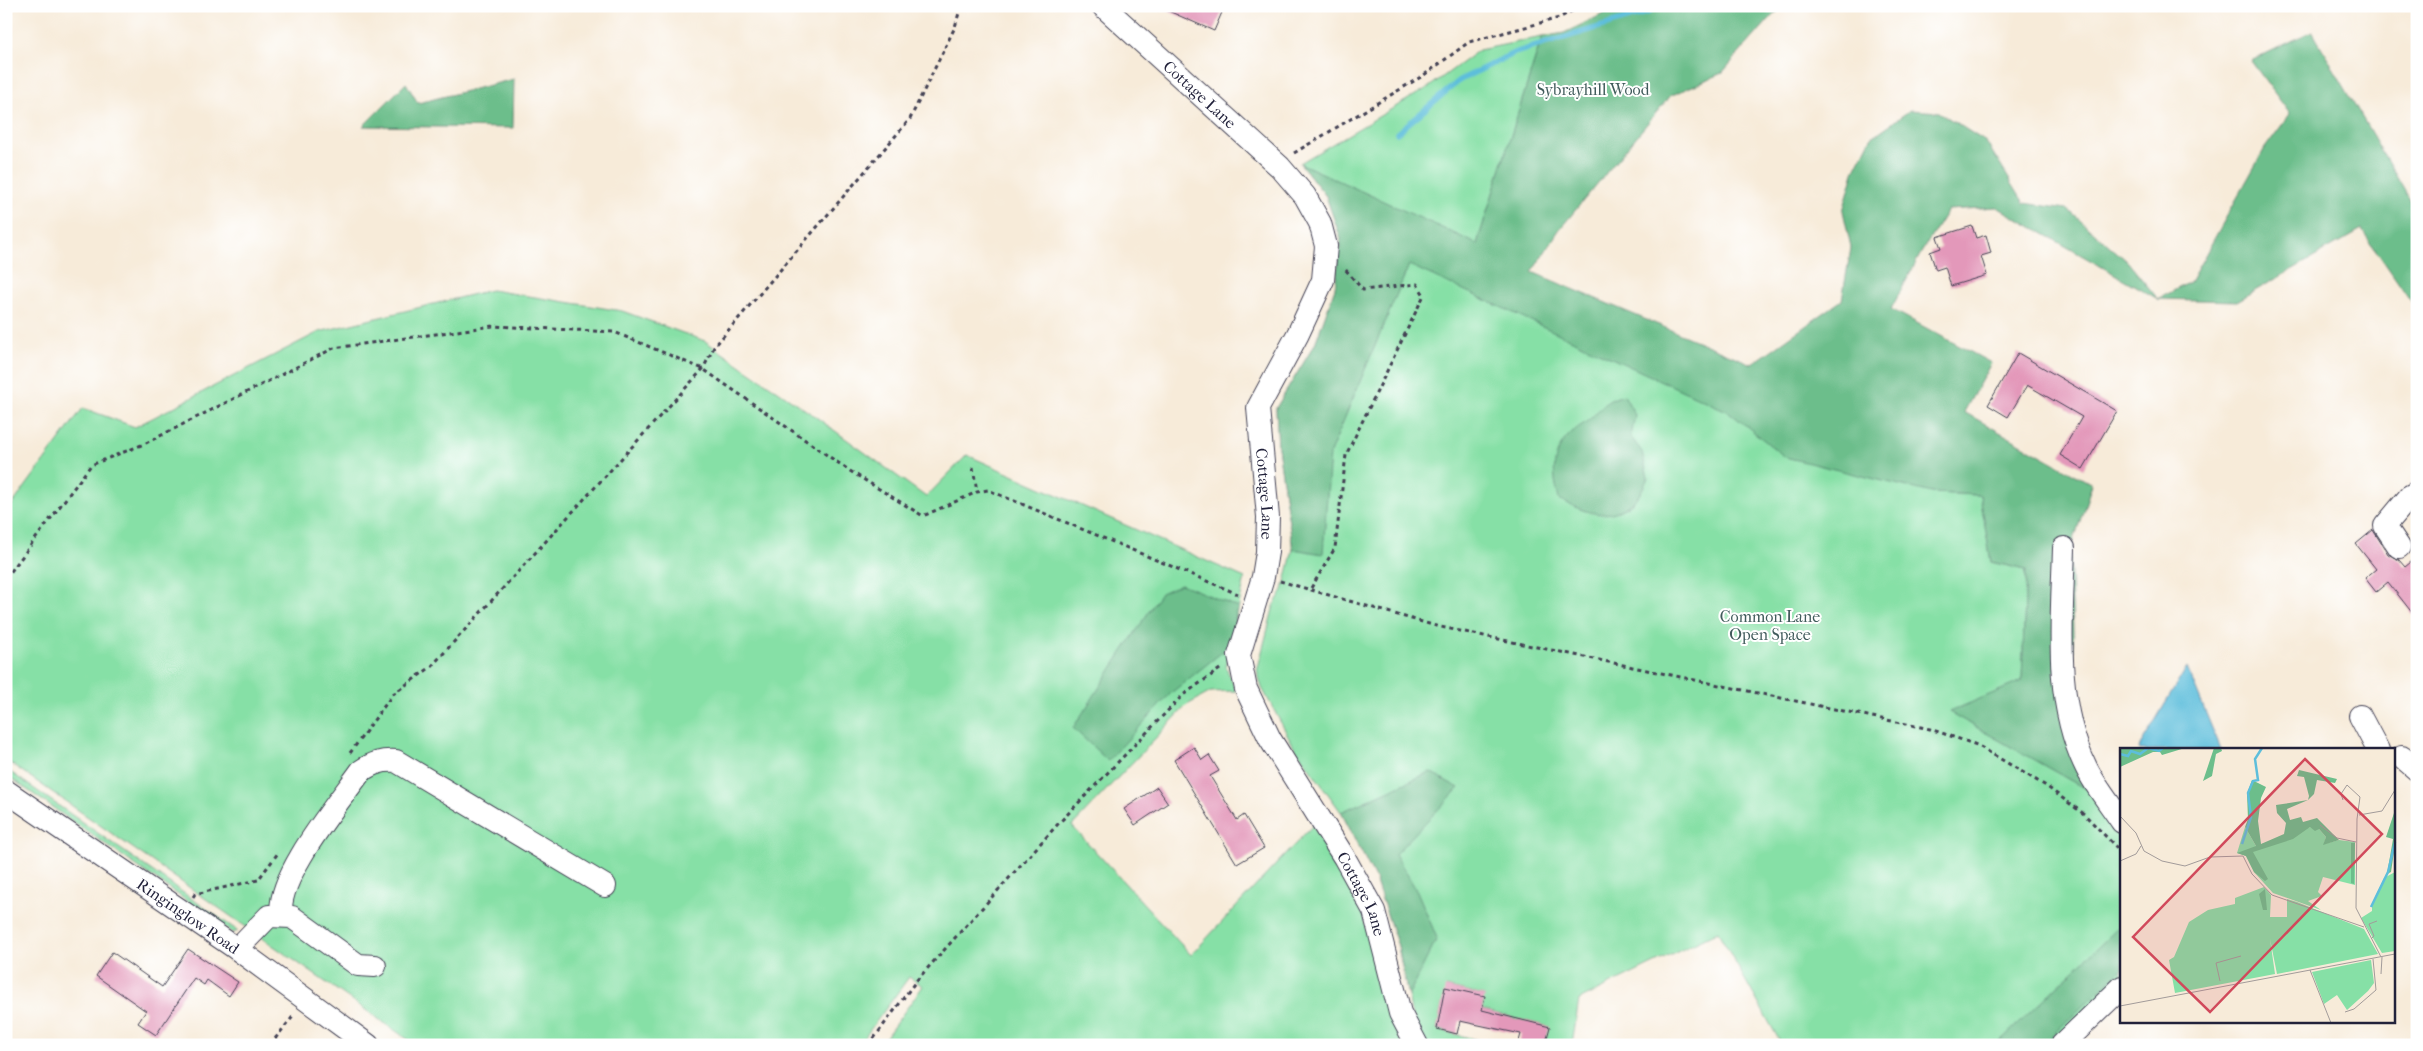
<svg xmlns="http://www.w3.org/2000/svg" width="2423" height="1051" viewBox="0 0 2423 1051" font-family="'IM FELL French Canon',serif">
  <rect width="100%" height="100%" fill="#fff"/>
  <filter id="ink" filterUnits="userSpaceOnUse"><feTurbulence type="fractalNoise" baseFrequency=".02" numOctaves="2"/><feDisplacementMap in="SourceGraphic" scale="10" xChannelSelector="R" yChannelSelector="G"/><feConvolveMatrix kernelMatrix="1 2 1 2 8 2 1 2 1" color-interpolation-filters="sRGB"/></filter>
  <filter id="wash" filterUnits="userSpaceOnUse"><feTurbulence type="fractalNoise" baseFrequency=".0096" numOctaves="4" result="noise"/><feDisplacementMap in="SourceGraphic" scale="20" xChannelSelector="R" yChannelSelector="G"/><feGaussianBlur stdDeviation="1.12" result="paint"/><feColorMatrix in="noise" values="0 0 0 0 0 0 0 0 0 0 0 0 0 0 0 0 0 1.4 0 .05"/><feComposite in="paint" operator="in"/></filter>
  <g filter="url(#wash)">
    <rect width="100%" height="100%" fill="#f7ebd9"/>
    <!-- green -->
    <path fill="#86e0a6" stroke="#548170" d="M1542,37L1477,244L1932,493L1980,495L1991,562L2026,570L2022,682L1950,712L2091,792L2122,832V979L2053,1045H1782L1718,932L1579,1000L1572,1045H1538L1549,1027L1482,1010L1484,996L1446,987L1437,1029L1477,1040L1478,1045H1425L1413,1021L1398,946L1374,876L1341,812L1293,745L1262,688L1257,671L1274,605L1283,590L1293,549L1278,447L1276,408L1315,344L1335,288L1341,239L1326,196L1300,163L1429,87L1479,50Z
      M491,290L622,311L705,341L816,417L926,497L967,455L1245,578L1226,667L1236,691L1211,692L1187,705L1072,826L1191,955L1313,825L1362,912L1378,978L1392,1021L1403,1045H880L923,986L909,977L859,1045H416L6,760V513L83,408L135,427L319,332Z
      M6,769L238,931L233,933L6,775Z"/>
    <!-- forest -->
    <path fill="#6cbe8b" stroke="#477063" d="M1620,6H1784L1774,14L1722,73L1670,96L1559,230L1532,272L1752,364L1842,300L1851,247L1843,211L1854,172L1871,138L1910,110L1939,112L1986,142L2024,203L2067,209L2127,261L2158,299L2190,282L2265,148L2290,114L2251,61L2312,31L2417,212V310L2362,230L2237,301L2158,299L1997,207L1948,210L1921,253L1891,309L1991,363L1964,412L2092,484L2070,552L2075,680L2091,792L1949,712L2022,681L2026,570L1991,562L1980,495L1932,493L1785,457L1729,412L1409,265L1330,453L1323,554L1293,549L1278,447L1276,408L1315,344L1335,288L1341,239L1326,196L1300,163L1477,244L1542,37L1564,33Z
      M514,79L513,128L363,126L406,83L418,103Z
      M1624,395L1635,415L1631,437L1642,452L1648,478C1644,485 1640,496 1634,501C1609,523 1585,513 1559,499C1553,476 1550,456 1568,436C1574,429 1583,425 1590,419C1603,406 1605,400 1624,395Z
      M1181,584L1237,607L1231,645L1171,693L1108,761L1073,728L1161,593Z
      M1430,772L1459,788L1395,854L1417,891L1437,938L1408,996L1398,946L1374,876L1341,812Z
      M2122,924V969L2042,1045H1996Z"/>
    <!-- water -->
    <path fill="#5dbedb" stroke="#40708b" d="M2187,667L2221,750H2139L2140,746Z"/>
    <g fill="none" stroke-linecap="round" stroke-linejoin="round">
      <!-- stream -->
      <path stroke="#5dbedb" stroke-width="5.5" d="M1397,133L1460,80L1514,53L1649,12L1654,6"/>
    </g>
    <g id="blocks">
      <!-- building -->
      <path fill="#e398ba" d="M1157,6H1215L1223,10L1214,31Z
        M1972,226L1976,238L1986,235L1991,253L1981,256L1987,275L1951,286L1945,267L1936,270L1930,252L1941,248L1937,237Z
        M2018,353L2117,411L2083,469L2060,455L2082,417L2027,385L2008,417L1988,405Z
        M2373,530L2388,554L2399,560L2405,567L2417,557V619L2388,582L2376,592L2365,578L2376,569L2356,544Z
        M1194,747L1202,760L1209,755L1219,771L1210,776L1237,820L1244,815L1264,848L1237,864L1174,760Z
        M1157,787L1168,803L1135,825L1124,809Z
        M188,949L238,982L229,996L207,980L204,985L194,978L156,1035L138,1023L146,1011L96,976L112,952L162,987Z
        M1445,987L1485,996L1482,1010L1550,1027L1545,1045H1518L1521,1034L1460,1021L1457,1034L1437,1029Z"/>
    </g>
  </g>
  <g filter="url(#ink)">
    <use href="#blocks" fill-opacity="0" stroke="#424053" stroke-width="1"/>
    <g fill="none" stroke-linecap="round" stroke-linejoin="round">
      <defs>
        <g id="minor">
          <path id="s1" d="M1103,6L1280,167L1305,196L1320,223L1326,246L1323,280L1298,334L1258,408L1268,517L1267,552L1263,577L1239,655L1246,689L1270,739L1344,857L1374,911L1400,1013L1417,1045"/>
          <path d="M2399,547L2385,526L2410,496L2417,492"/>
          <path d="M2064,548C2062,620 2053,700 2086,767C2095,786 2110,804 2122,822"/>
          <path d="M2360,716L2378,750"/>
          <path d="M2402,757L2417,770"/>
          <path id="s2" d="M6,791L237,949L368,1045"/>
          <path d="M282,916C273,880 340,801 361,771C373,763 382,760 396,761L605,886"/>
          <path d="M237,949L269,916L292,917L358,965L375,966"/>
          <path d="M2062,1045L2122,987"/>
        </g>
      </defs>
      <!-- minor casing -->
      <use href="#minor" stroke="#424053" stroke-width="24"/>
      <!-- path -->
      <path stroke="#424053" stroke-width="3" stroke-dasharray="4 4" stroke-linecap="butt" d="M1294,153L1424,75L1469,42L1559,18L1581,6
        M973,467L977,492
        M6,578L91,465L144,444L334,348L493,326L614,332L703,369L850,471L923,516L977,492L988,490L1238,594
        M1280,581L1436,626L1930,729L1977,745L2046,786L2084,814L2122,853
        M1311,588L1335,548L1346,455L1424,295L1417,284L1363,290L1344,268
        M350,753L393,694L431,667L703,369L714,347L910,119L955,27L961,6
        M193,897L195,894L258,880L278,853
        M270,1045L295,1014
        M869,1045L916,981L1058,824L1183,695L1223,667"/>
      <!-- minor -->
      <use href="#minor" stroke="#fff" stroke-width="22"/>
    </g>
  </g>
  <g text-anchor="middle" stroke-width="4" stroke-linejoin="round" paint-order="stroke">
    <!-- park labels -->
    <g font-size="16" fill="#405b5b" stroke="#fff">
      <text x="1593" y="95">Sybrayhill Wood</text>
      <text x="1770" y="622">Common Lane<tspan x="1770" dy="18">Open Space</tspan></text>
    </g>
    <!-- street labels -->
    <g font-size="16" fill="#22223b" stroke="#fff">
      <text dy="6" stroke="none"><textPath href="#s1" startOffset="131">Cottage Lane</textPath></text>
      <text dy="6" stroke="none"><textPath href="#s1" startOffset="596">Cottage Lane</textPath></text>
      <text dy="6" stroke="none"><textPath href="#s1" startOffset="1032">Cottage Lane</textPath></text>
      <text dy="6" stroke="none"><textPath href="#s2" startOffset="221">Ringinglow Road</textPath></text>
    </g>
  </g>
  <!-- overview -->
  <g transform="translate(2120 748)">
    <rect width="275" height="275" fill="#f7ebd9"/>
    <path d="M125,79L136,98L190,79L199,81L206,89L204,96L219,92L235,94V137L203,129L198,144L202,148L188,153L201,162L153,145L134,124L126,108L117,105ZM275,124V203L262,205L241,170L252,163V156L264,130ZM144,139L151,147L150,169H167V151L177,154L244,181L258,206L157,226L150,191L155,226L55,245L49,212L54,209L69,174L88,162L115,156V150ZM251,212L254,235L248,243L227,262L217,247L204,256L192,224Z" fill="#86e0a6"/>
    <path d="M0,0H65L42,7L40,4H33L0,19ZM94,0H101L102,3L96,6L92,28L83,33ZM179,22L217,31L215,35L197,32L194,46L188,52L167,61L170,72L181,69L183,74L197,70L219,92L203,97L206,89L199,81L195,83L190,79L173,91L133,104L148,131L145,133L134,124L126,108L117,105L136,98L125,79L128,71L127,46L132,32L146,39L141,50L138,73L141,96L164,86L166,75L157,65L156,57L188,52L189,48L184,29L177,28ZM274,65L275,97L271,124L267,126L273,91L266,89ZM231,95H235L234,136L231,135ZM145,141L147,162H143L139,146Z" fill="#6cbe8b"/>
    <path fill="none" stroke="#5dbedb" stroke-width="2.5" d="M0,6L8,8L11,3L20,6L28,0L39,3L43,0M122,96L131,69L128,45L133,33L138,32L135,11L142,0M251,159L268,124L275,94"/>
    <path fill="none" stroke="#a29b9a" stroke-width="1" d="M223,52L221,46L227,37L240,49L237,71L236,160L261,209M239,67L262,63L275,42M0,68L16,85L24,103L42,113L65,118L90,109L123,108L132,126L152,147L244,179M200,77L217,90L236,94M0,113L16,106L21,98M251,191L254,188L249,176L257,173M190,222L211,275M261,226L262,209M100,233L96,215L121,208M0,258L275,206M225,264L234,261L256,242L253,211"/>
    <path fill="#d1495b" fill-opacity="0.15" stroke="#d1495b" stroke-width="2.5" d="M185,11L262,86L90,264L13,189Z"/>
    <rect width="275" height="275" fill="none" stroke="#22223b" stroke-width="2.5"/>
  </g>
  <!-- margin -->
  <rect width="2423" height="1051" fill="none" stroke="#fff" stroke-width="25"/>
</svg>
